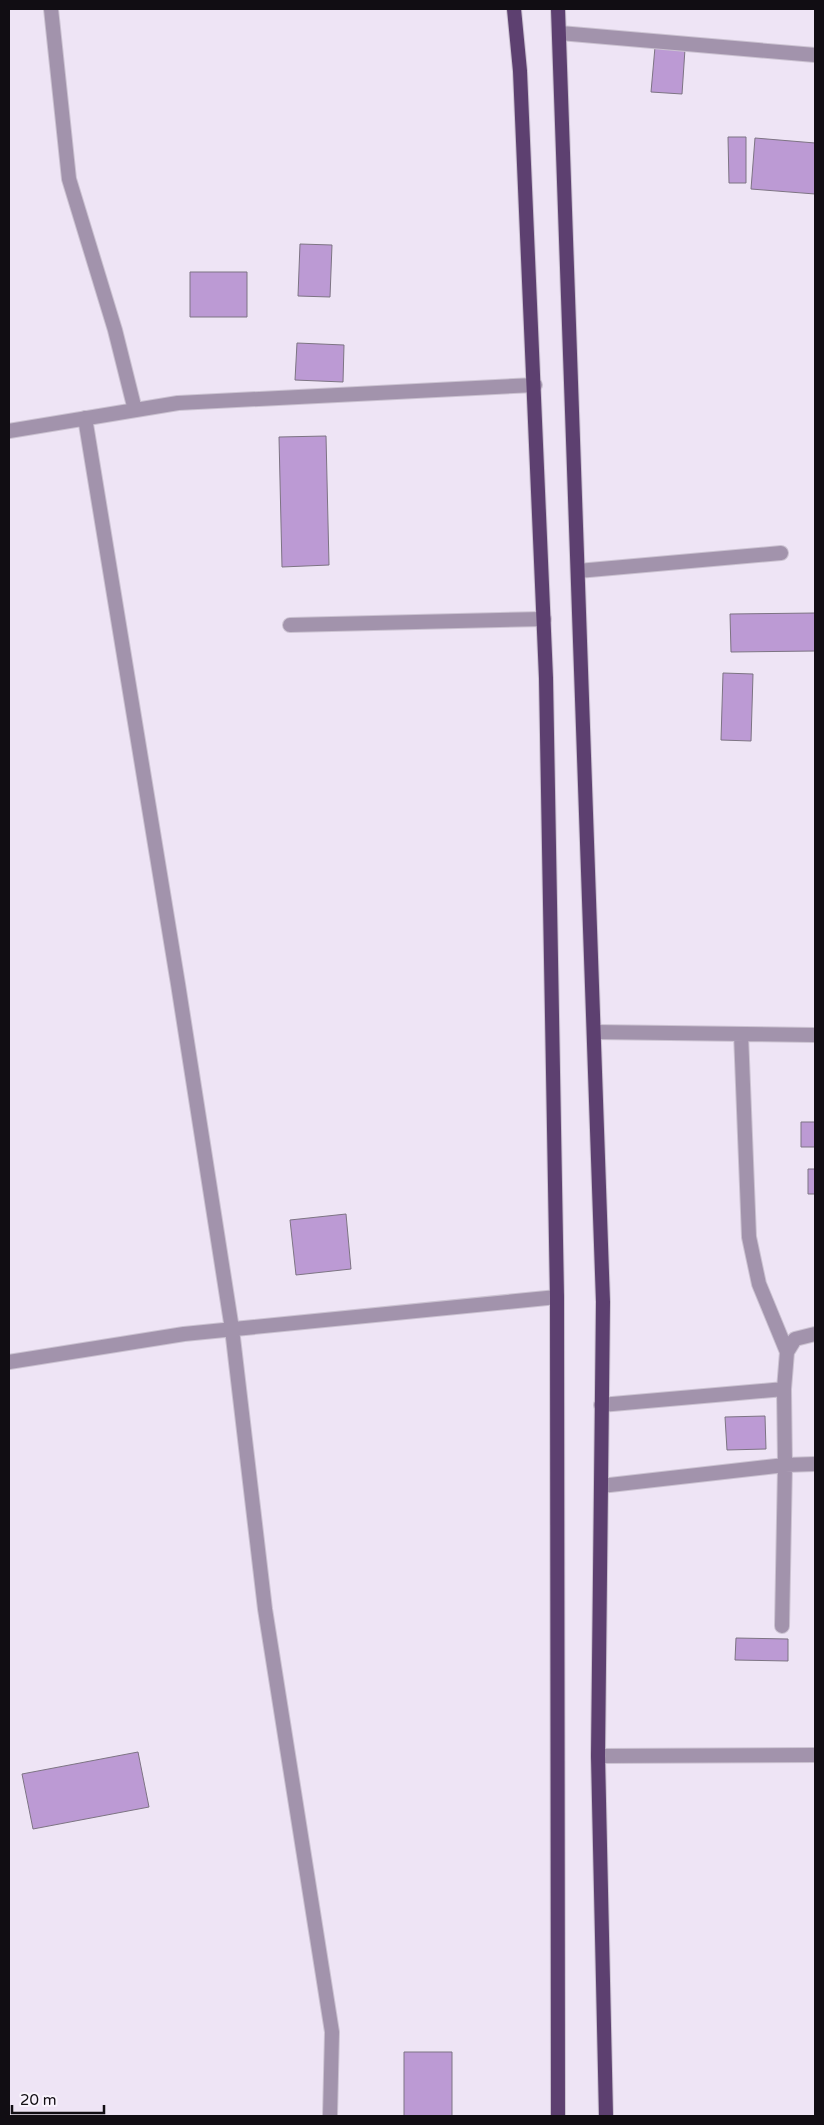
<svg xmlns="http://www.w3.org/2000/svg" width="824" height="2125" viewBox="0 0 824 2125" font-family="'Varela Round',sans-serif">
  <rect width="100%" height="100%" fill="#eee4f5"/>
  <!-- building -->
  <path fill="#bc9ad4" stroke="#7d7483" d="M655,47L685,49L682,94L651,92Z
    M728,137H746V183H729Z
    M755,138L815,143V194L751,189Z
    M300,244L332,245L330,297L298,296Z
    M190,272H247V317H190Z
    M297,343L344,345L343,382L295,380Z
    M326,436L329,565L282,567L279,437Z
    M815,613V651L731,652L730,614Z
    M723,673L753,674L751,741L721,740Z
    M801,1122H815V1147H801Z
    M808,1169H815V1194H808Z
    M346,1214L351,1269L296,1275L290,1220Z
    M765,1416L766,1449L727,1450L725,1417Z
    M736,1638L788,1639V1661L735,1660Z
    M138,1752L149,1807L33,1829L22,1774Z
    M404,2052H452V2116H404Z"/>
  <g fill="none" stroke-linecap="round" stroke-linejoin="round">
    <defs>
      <path id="service" d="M578,571L781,553
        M290,625L544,619
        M594,1032L815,1035
        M741,1034L749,1237L759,1284L787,1352
        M601,1405L784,1389
        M601,1486L785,1465L815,1464
        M782,1626L785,1465L784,1389L787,1352L795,1339L815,1334
        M598,1756L815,1755"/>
      <path id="minor" d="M51,9L69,179L115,330L135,410
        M560,33L815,55
        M85,418L178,984L232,1329L265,1609L332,2032L330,2116
        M9,431L178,403L535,385
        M9,1362L184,1334L557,1297"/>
      <path id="trunk" d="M514,9L520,71L546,678L557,1297L558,2116
        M558,9L603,1302L598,1756L606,2116"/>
    </defs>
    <!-- service casing -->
    <use href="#service" stroke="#cbc2d1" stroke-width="16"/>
    <!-- minor casing -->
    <use href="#minor" stroke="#cbc2d1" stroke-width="16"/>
    <!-- trunk casing -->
    <use href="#trunk" stroke="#cbc2d1" stroke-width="16"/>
    <!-- service -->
    <use href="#service" stroke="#a293ac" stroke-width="14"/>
    <!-- minor -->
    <use href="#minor" stroke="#a293ac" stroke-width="14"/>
    <!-- trunk -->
    <use href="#trunk" stroke="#5d4070" stroke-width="14"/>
  </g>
  <!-- border -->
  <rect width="824" height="2125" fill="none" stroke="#110d13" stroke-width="20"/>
  <!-- scale -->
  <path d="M12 2105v8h92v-8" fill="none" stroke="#110d13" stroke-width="2.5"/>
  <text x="20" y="2105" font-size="15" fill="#110d13" stroke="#f9f3fd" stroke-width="4" paint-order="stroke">20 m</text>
</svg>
